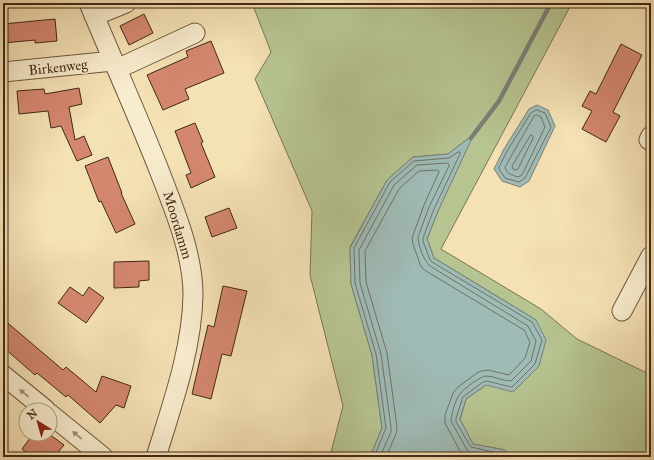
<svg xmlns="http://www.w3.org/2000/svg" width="654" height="460" viewBox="0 0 654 460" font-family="'IM FELL Great Primer',serif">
  <rect width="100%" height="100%" fill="#f4e1b4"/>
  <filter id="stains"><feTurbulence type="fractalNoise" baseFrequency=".005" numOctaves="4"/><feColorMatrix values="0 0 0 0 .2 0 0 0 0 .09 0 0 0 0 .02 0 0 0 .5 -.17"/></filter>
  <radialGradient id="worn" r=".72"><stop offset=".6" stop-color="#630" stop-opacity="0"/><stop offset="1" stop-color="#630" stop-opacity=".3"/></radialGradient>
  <!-- green -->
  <path fill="#b6c491" stroke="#7c7653" d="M252,3H572L441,249L541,309L577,339L651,375V457H511L505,450L473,444L460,420L466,399L486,385L536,320L434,258L427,239L438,211L473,135L448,154L413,157L387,180L350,247L351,284L372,355L382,428L370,457H329L331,452L343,406L310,275L312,211L255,79L271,52Z"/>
  <!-- water -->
  <path fill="#9fbbb6" stroke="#7a8076" d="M537,105L548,110L555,126L529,181L520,187L502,181L494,169L504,149L529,109Z
    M474,134L438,211L427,239L434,258L536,320L546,340L539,366L513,392L486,385L466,399L460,419L473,444L505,450L511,457H370L382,428L372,355L351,284L350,248L387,180L413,157L448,154Z"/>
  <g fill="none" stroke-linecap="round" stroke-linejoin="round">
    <!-- shore -->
    <path stroke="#707266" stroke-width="1" d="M537,110L545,113L551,127L525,178L519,182L505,178L499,169V167L507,151L531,113Z
      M537,115L541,117L545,127L522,175L518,177C512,175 506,174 505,167L534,116Z
      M531,135L533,136V138L518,169L516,170L513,169L512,166L530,136Z
      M374,457L386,428L376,354L355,283L354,248L390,182L414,161L449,158L458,152H460V154L434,209L423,238V241L430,260L432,262L532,322L542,340L535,364L512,387H511L487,381L483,382L463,397L456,418V422L471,447L502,454L506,457
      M380,457L391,432V427L381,354L360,283L359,250L394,185L417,165L447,163L449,164V166L429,207L418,237C418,245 424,261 430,266L528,326L536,341L531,361L511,381C502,381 494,376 486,376C481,376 463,389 460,394C456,398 451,415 451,421L467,450L471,453L493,457
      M386,457L396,434L397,427L387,353L366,282L365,251L399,189L419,171L437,170L439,171V172L424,205L412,238L413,244L420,264L422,268L426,271L524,330L530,342L525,358L509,375L488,370L481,371L477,373L458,387L453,393L445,415V423L460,451L466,457"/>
    <!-- stream -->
    <path stroke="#7a8076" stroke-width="4.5" d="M471,138L499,101L551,3"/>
  </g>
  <!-- building -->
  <path fill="#d4876f" stroke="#422815" d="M144,14L153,33L129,45L120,26Z
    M55,19L57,41L35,43V40L3,43V24Z
    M211,41L224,73L185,89L189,99L163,110L147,75L188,57L186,51Z
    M621,44L642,55L613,112L620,116L606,142L582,129L592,111L582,106L590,91L596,94Z
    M79,88L82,104L69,107L75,140L84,136L92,155L77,161L61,126L51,128L48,111L19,114L17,91L44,89L45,94Z
    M195,123L203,142L201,143L215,177L191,188L186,175L191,173L175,131Z
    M108,157L122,193H121L135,224L116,233L101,201L99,202L85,166Z
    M229,208L237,228L212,237L205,217Z
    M149,261V280L139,281V287L114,288V262Z
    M223,286L247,291L231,356L222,354L211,399L192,394L208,325L214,327Z
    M70,287L83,296L89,287L104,298L86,323L58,303Z
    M3,319L63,370L66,367L96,392L102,376L131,386L124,408L116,405L100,423L68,395L66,397L37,373L35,375L3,347Z
    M33,434H49L64,445L54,457H32L22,449Z"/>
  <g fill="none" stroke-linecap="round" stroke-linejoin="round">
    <defs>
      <path id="minor" d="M89,3C112,59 137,114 159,170C174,209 193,253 193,295C192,350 172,405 156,457
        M94,16L126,3
        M117,69L195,33
        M3,72L113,61
        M649,140L651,136
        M622,311L651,256
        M3,375L46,410
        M50,414L103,457"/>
    </defs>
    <!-- minor casing -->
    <use href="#minor" stroke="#6e563d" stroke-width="21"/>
    <!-- minor -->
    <use href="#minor" stroke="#f8ecce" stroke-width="19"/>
  </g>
  <!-- one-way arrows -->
  <defs><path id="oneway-solid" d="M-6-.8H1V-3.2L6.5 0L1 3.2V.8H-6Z"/></defs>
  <g fill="#9d8a72">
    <use href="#oneway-solid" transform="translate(24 393) rotate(-141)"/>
    <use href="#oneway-solid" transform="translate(77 435) rotate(-141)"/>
  </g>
  <g text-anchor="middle" stroke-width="3" stroke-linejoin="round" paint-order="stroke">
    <!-- street labels -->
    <g font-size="14" fill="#422815" stroke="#f8ecce">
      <text transform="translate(58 67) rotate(-6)" y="5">Birkenweg</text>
      <text transform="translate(178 225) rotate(73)" y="5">Moordamm</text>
    </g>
  </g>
  <!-- margin -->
  <rect width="654" height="460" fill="none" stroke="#f4e1b4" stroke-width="16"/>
  <rect x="4" y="4" width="646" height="452" fill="none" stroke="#422815" stroke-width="2"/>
  <rect x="8" y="8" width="638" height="444" fill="none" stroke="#422815"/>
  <!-- north arrow -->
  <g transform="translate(38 422) rotate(323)"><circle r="19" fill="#f8ecce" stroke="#af9e84"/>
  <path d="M0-3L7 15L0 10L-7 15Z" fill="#8f2418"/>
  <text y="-6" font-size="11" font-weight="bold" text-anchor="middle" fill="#422815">N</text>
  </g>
  <rect width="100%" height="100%" filter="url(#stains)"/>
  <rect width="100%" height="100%" fill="url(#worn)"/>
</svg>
